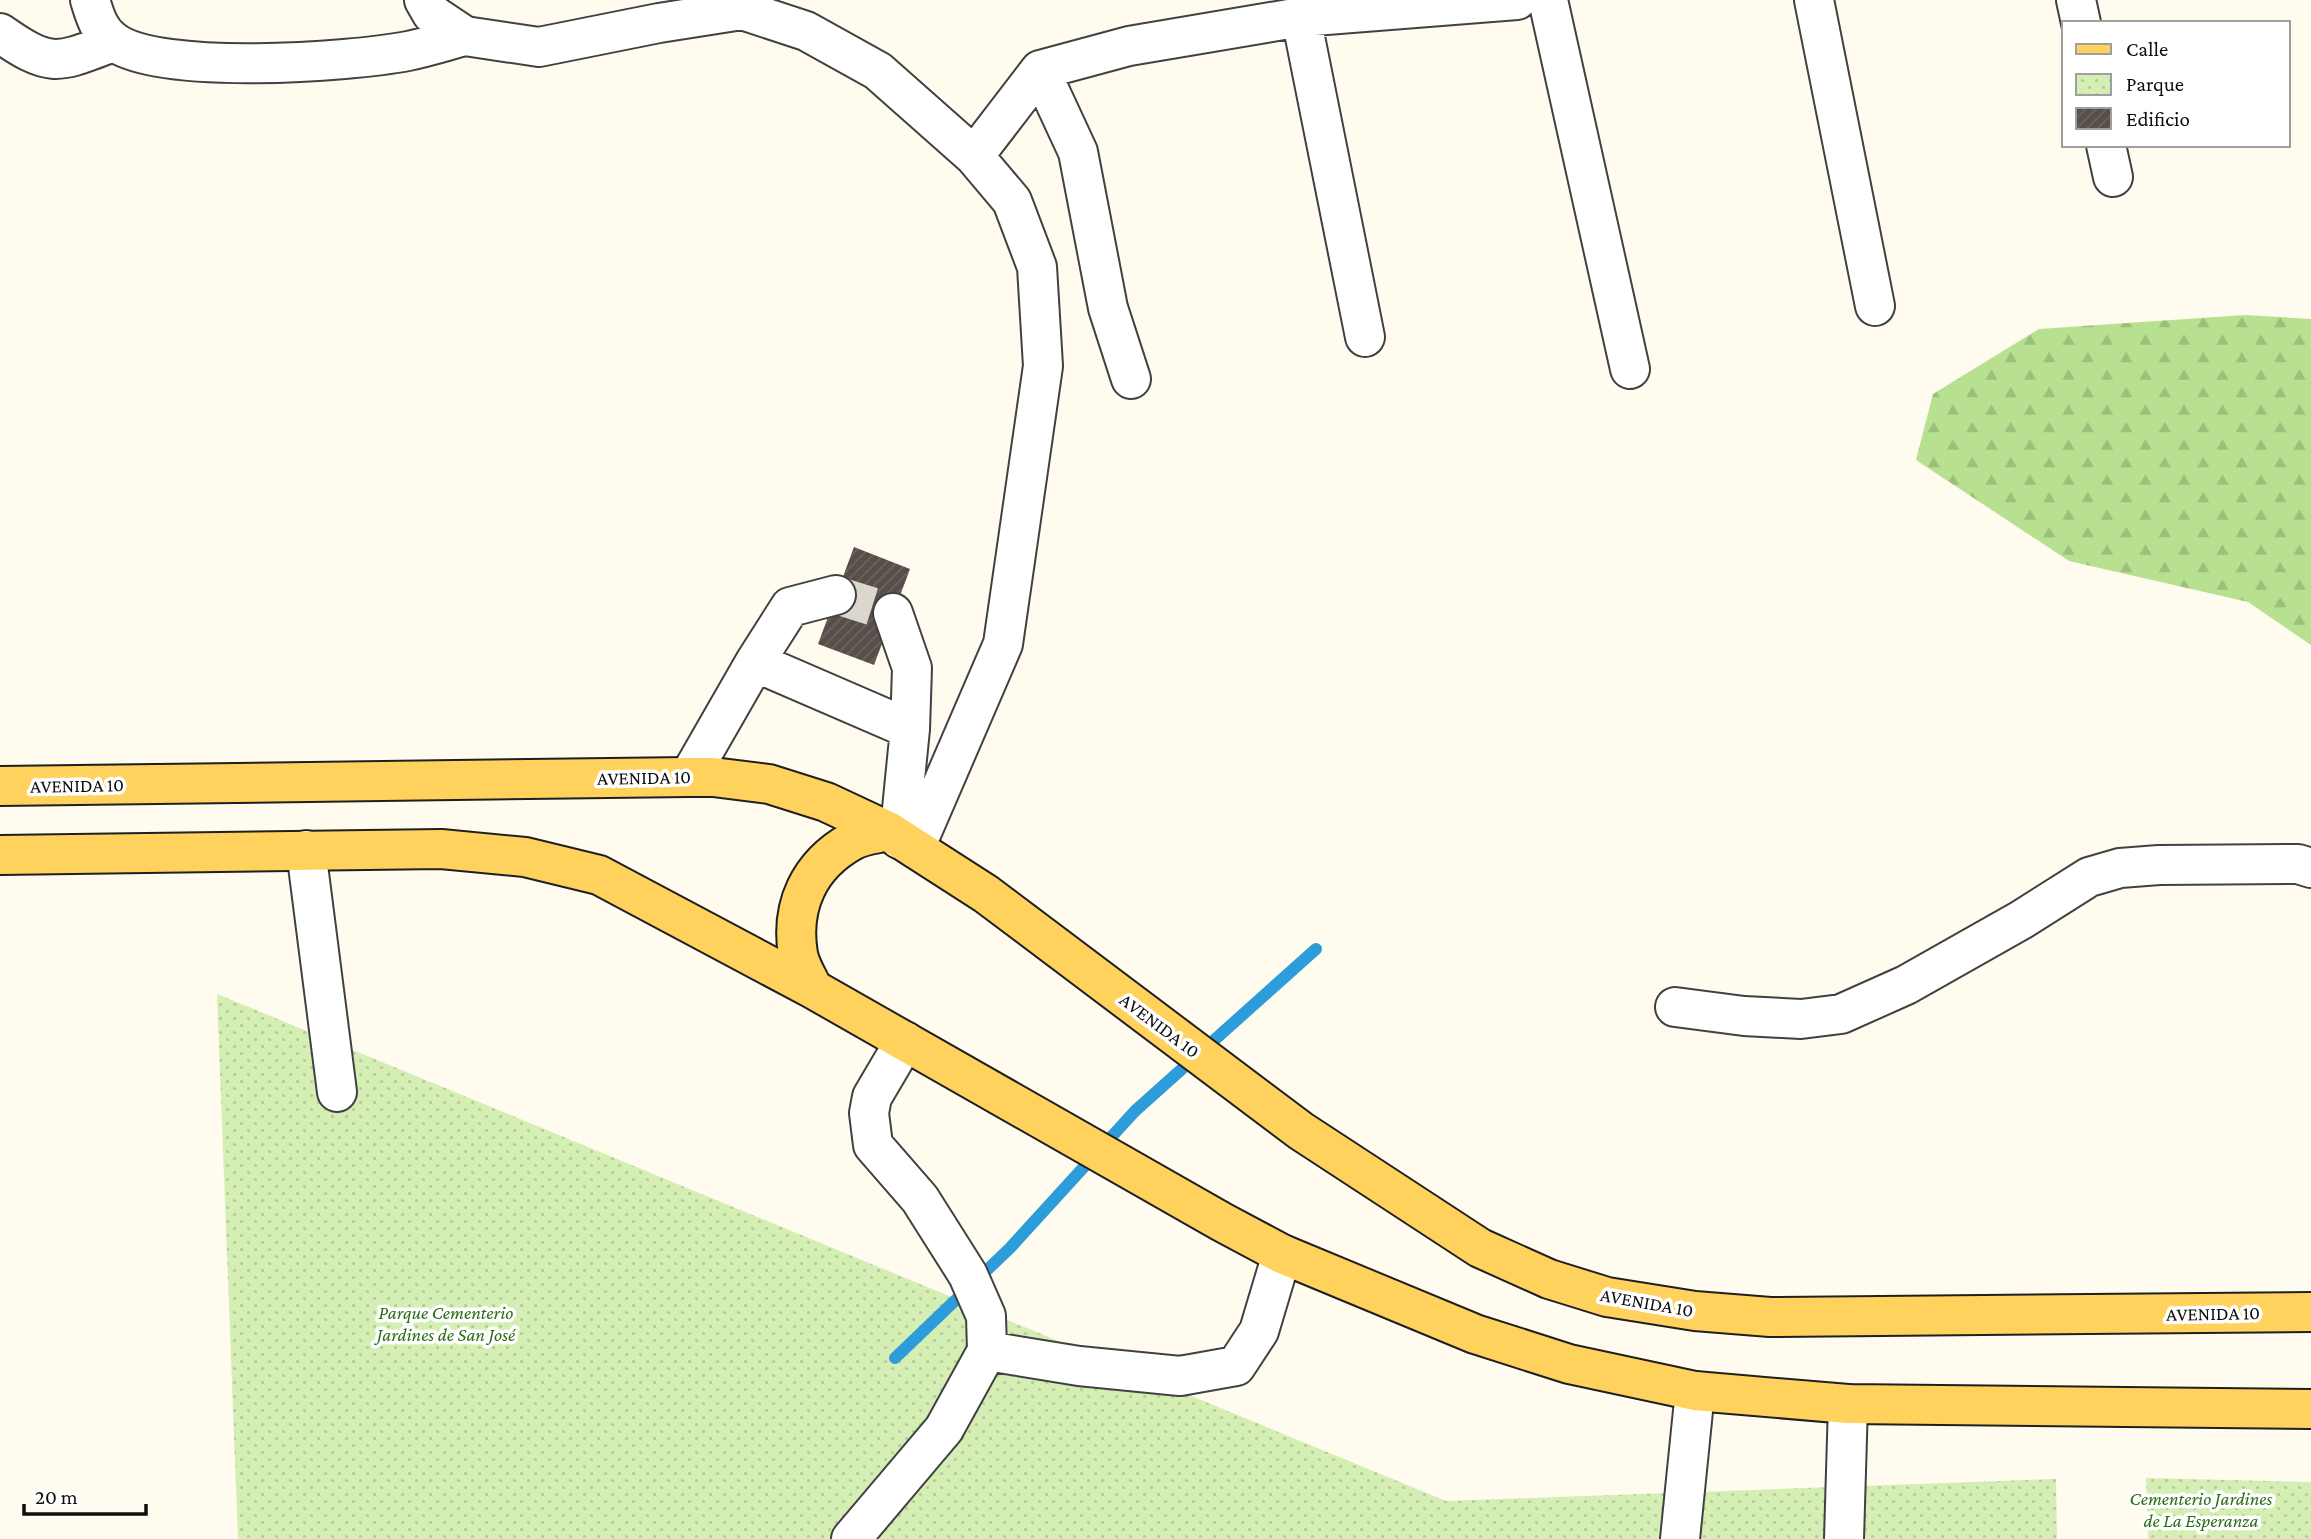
<svg xmlns="http://www.w3.org/2000/svg" width="2311" height="1539" viewBox="0 0 2311 1539" font-family="'Crimson Pro',serif">
  <defs>
    <pattern id="forest-firs" width="22" height="20" patternUnits="userSpaceOnUse" patternTransform="scale(1.75)"><rect width="22" height="20" fill="#b8e091"/><path d="M5 1l3.5 6h-7zM16 11l3.5 6h-7z" fill="#9dbf7c"/></pattern>
    <pattern id="park-dots" width="8" height="8" patternUnits="userSpaceOnUse" patternTransform="scale(1.75)"><rect width="8" height="8" fill="#d4eeb4"/><path d="M2 2h.1M6 6h.1" fill="none" stroke="#b5cb9a" stroke-width="1.8" stroke-linecap="round"/></pattern>
    <pattern id="building-hatch" width="6" height="6" patternUnits="userSpaceOnUse" patternTransform="scale(1.75)"><rect width="6" height="6" fill="#584e49"/><path d="M-1 1l2-2M0 6l6-6M5 7l2-2" fill="none" stroke="#6b635f"/></pattern>
  </defs>
  <rect width="100%" height="100%" fill="#fffbee"/>
  <!-- forest -->
  <path fill="url(#forest-firs)" d="M2245,315L2311,319V645L2248,602L2069,561L1916,460L1933,394L2039,329Z"/>
  <!-- park -->
  <path fill="url(#park-dots)" d="M217,994L1446,1501L2056,1479L2057,1539H238Z
    M2146,1478L2311,1482V1539H2148Z"/>
  <g fill="none" stroke-linecap="round" stroke-linejoin="round">
    <!-- stream -->
    <path stroke="#2d9cda" stroke-width="12" d="M895,1358L1010,1248L1135,1111L1316,949"/>
  </g>
  <!-- building -->
  <path fill="url(#building-hatch)" d="M854,547L910,569L874,665L818,644Z"/>
  <g fill="none" stroke-linecap="round" stroke-linejoin="round">
    <!-- minor-tunnel -->
    <path stroke="#dbd7cc" stroke-width="38" stroke-dasharray="38 19" stroke-linecap="butt" d="M836,595L893,613"/>
    <defs>
      <path id="minor" d="M90,0C95,16 99,31 113,41C158,76 351,62 408,51C427,47 446,41 465,36
        M424,0L432,14L465,36L539,47L659,23L742,10L806,31L878,71L974,156L1012,201L1037,267L1043,366L1003,644L915,848
        M1548,0L1630,369
        M1814,0L1875,306
        M2076,0L2081,23
        M1301,17L1365,337
        M0,33C51,69 58,63 113,42
        M1040,70L1078,152L1108,308L1131,379
        M2106,145L2113,177
        M974,156L1040,70L1129,46L1301,17L1517,0
        M893,613L912,668L910,729L899,839
        M755,662L910,729
        M689,777L755,662L790,607L836,595
        M306,850L337,1092
        M1675,1007L1744,1016L1801,1019L1841,1014L1906,985L2021,920L2089,877L2120,868L2159,865L2298,864L2311,868
        M987,1351L1079,1366L1180,1376L1236,1366L1259,1331L1282,1254
        M851,1539L944,1429L987,1351L986,1316L968,1275L920,1199L873,1145L869,1113L872,1097L905,1041
        M1680,1539L1695,1391
        M1844,1539L1848,1404"/>
      <path id="major" d="M0,786L689,777H713L769,784L826,802L888,831L986,894L1301,1131L1480,1248L1549,1279L1607,1297L1695,1311L1770,1317L2311,1312
        M0,855L441,849L525,857L599,875L813,989L1222,1222L1282,1254L1475,1334L1569,1364L1695,1391L1848,1404L2311,1409
        M813,989C808,978 800,966 798,954C790,906 809,865 852,841C862,835 877,834 888,831"/>
    </defs>
    <!-- minor casing -->
    <use href="#minor" stroke="#414141" stroke-width="42"/>
    <!-- major casing -->
    <use href="#major" stroke="#1f1f1f" stroke-width="42"/>
    <!-- minor -->
    <use href="#minor" stroke="#fff" stroke-width="38"/>
    <!-- major -->
    <use href="#major" stroke="#ffd25e" stroke-width="38"/>
  </g>
  <g text-anchor="middle" stroke-width="7" stroke-linejoin="round" paint-order="stroke">
    <!-- street labels -->
    <g font-size="19" fill="#0e0e0e" stroke="#fff">
      <text transform="translate(644 777) rotate(-1)" y="7">AVENIDA 10</text>
      <text transform="translate(77 785) rotate(-1)" y="7">AVENIDA 10</text>
      <text transform="translate(1160 1025) rotate(37)" y="7">AVENIDA 10</text>
      <text transform="translate(1647 1302) rotate(10)" y="7">AVENIDA 10</text>
      <text transform="translate(2213 1313) rotate(-1)" y="7">AVENIDA 10</text>
    </g>
    <!-- park labels -->
    <g font-size="19" font-style="italic" fill="#2c6c17" stroke="#fff">
      <text x="446" y="1319">Parque Cementerio<tspan x="446" dy="22">Jardines de San José</tspan></text>
      <text x="2201" y="1505">Cementerio Jardines<tspan x="2201" dy="22">de La Esperanza</tspan></text>
    </g>
  </g>
  <!-- legend -->
  <rect x="2062" y="21" width="228" height="126" fill="#ffffff" stroke="#9f9f9f" stroke-width="2"/>
  <rect x="2076" y="44" width="35" height="10" fill="#ffd25e" stroke="#9f9f9f" stroke-width="2"/>
  <text x="2126" y="56" font-size="21" fill="#0e0e0e">Calle</text>
  <rect x="2076" y="74" width="35" height="21" fill="url(#park-dots)" stroke="#9f9f9f" stroke-width="2"/>
  <text x="2126" y="91" font-size="21" fill="#0e0e0e">Parque</text>
  <rect x="2076" y="108" width="35" height="21" fill="url(#building-hatch)" stroke="#9f9f9f" stroke-width="2"/>
  <text x="2126" y="126" font-size="21" fill="#0e0e0e">Edificio</text>
  <!-- scale -->
  <path d="M24 1504v10h122v-10" fill="none" stroke="#0e0e0e" stroke-width="3.5"/>
  <text x="35" y="1504" font-size="21" fill="#0e0e0e" stroke="#ffffff" stroke-width="5" paint-order="stroke">20 m</text>
</svg>
